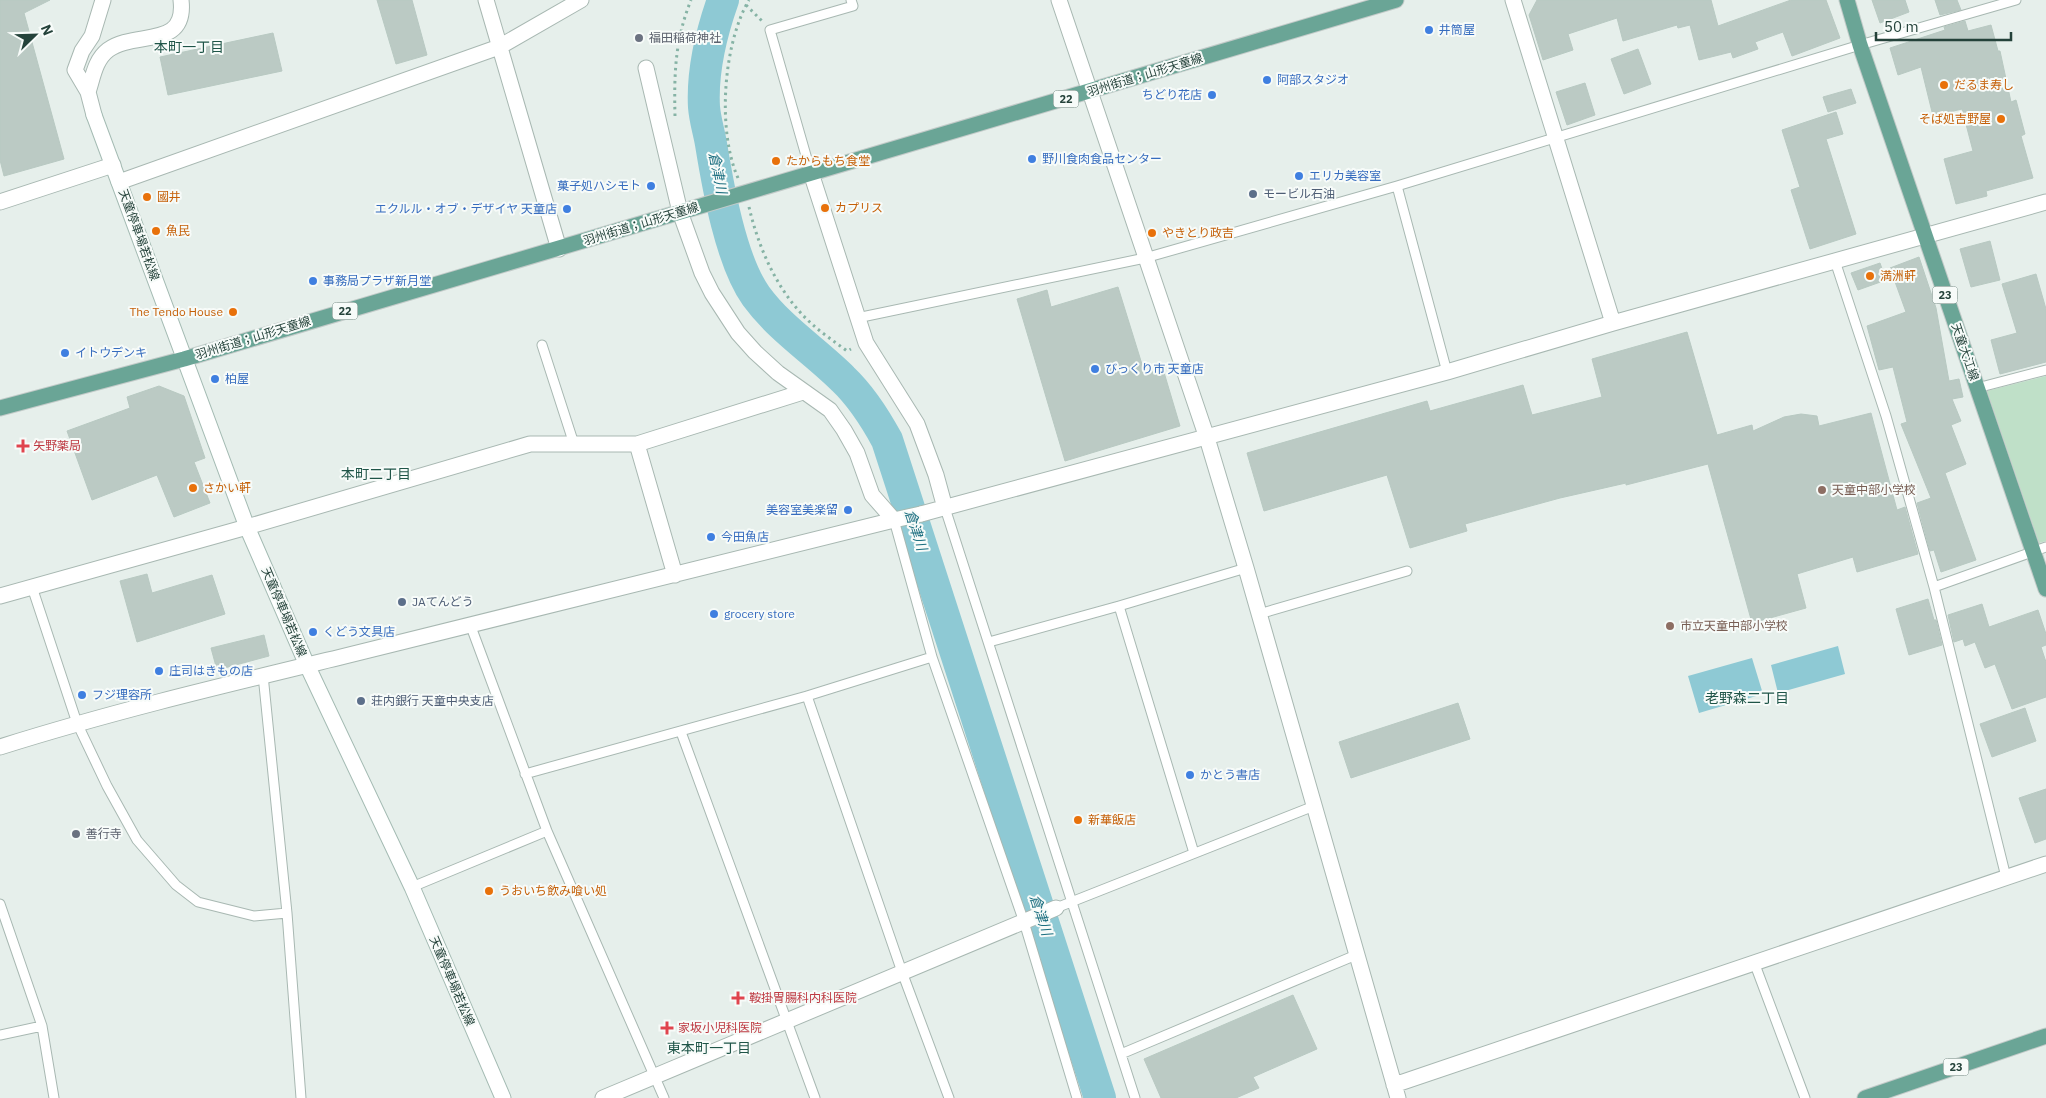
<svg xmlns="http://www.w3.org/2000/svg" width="2046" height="1098" viewBox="0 0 2046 1098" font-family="'IBM Plex Sans','Noto Sans JP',sans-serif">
  <rect width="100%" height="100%" fill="#e6efeb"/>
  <!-- green -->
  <path fill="#bfe0c8" d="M2046,376V541L2039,543L1987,391Z"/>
  <!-- water -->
  <path fill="#8ec9d4" d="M1838,646L1845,674L1778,693L1771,665Z
    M1752,658L1763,694L1699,713L1688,676Z"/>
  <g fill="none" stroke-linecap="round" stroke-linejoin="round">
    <!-- river -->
    <path stroke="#8ec9d4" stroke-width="32" d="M723,0C711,34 702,71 704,107C705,120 709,132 711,144C718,187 731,261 756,296C780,329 815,351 843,379C862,397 875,418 887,440L1100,1098"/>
  </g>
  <!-- building -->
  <path fill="#bbcac4" stroke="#b8c9c2" d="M0,0H50L24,13L64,159L4,176L0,160Z
    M377,0H412L427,55L396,64Z
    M1537,0H1711L1718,26L1791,0H1826L1840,38L1792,56L1783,32L1755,42L1758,49L1733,58L1731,52L1699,60L1690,25L1678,28L1677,25L1623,41L1617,18L1568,34L1573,50L1543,60L1529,15Z
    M1872,0H1905L1909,12L1880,23Z
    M1935,0H1957L1961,10L1940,15Z
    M1965,21L1968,31L1991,25L1998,51H2000L2011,102L2016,100L2025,134L2021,136L2033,178L1986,191L1987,196L1956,204L1944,159L1973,151L1962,109L1933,116L1921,67L1898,75L1890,48L1945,30L1944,27Z
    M273,33L282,71L168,95L160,57Z
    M1638,49L1651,84L1624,94L1611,59Z
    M1585,83L1595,115L1567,125L1556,92Z
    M1851,89L1856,103L1828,112L1823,97Z
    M1836,112L1843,134L1826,139L1856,234L1810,249L1791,190L1800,187L1782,130Z
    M1990,241L2000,280L1971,287L1960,249Z
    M1919,257L1936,308L1949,381L1959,379L1963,397L1952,399L1961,421L1951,425L1966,464L1945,473L1976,560L1941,572L1934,550L1930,551L1917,503L1931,498L1901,424L1907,422L1893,367L1879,370L1867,326L1906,312L1890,268Z
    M1880,263L1886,280L1858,290L1851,273Z
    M2036,274L2046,309V362L2000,374L1991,340L2017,333L2002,284Z
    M1118,287L1145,374L1163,369L1180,426L1065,461L1017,299L1047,290L1051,307Z
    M1687,332L1717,435L1752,425L1753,431L1784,417L1801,414L1817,416L1819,426L1871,413L1897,510L1905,507L1918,554L1857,572L1853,557L1797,574L1806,608L1752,623L1708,464L1626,485V483L1560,498L1465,524L1467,531L1410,548L1387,475L1264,511L1247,453L1427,401L1430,411L1523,385L1532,415L1602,397L1592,359Z
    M159,386L184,396L205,458L194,462L210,503L174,517L157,475L92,500L67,431L130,408L127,397Z
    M147,574L152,593L212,575L225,614L137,642L120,581Z
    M1928,599L1934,620H1936L1942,645L1909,655L1896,609Z
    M1982,604L1989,627L2038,610L2046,634V645L2041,647L2046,662V697L2012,709L1995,664L1985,668L1975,642L1965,646L1963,639L1954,642L1948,615Z
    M264,635L269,656L217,670L211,648Z
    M1458,703L1470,739L1351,778L1339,742Z
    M2025,708L2036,741L1992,757L1980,724Z
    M2046,789V839L2035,843L2019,798Z
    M1293,995L1317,1049L1253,1077L1259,1088L1236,1098H1161L1144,1059Z"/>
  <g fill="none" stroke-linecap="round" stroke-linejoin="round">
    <defs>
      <path id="lane" d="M811,173L770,30L853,6L851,0
        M1397,186L1447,372
        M1835,261L1886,416L1934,587L2006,877
        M857,318L1145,258L1397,186L1860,45L2016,0
        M542,345L574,444
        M1977,388L2046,370
        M945,508L1135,1098
        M894,520L932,657L1024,922L1077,1098
        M32,587L77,723L107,786L137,840L176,885L198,902L254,916L287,913
        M1934,587L2046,547
        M1119,606L1194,853
        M1259,614L1407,571
        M470,624L547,831L664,1098
        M989,642L1119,606L1246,568
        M263,675L287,913L301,1098
        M807,696L902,972L949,1098
        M681,732L815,1098
        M525,774L807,696L932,657
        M412,887L547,831
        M0,904L42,1026L54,1098
        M1056,908L1314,806
        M1754,962L1805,1098
        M0,1035L42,1026
        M1121,1054L1356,955"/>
      <path id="street" d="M486,0L559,249
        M1059,0L1207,438L1246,568L1398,1098
        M1513,0L1613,323
        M88,92C93,77 95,60 108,50C135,30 187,50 181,0
        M94,115L88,92L75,70L82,51L92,36L103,0
        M811,173L866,343L917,424L936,475L945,508
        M119,182L499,47L581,0
        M0,202L113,165
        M637,444L675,575
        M921,514L1447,372L1613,323L2046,202
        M0,596L247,527L530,444H637L803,392
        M0,747C114,711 229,684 345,656C528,610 711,566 894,520L872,495L857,453L844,430L830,410L778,373L755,352L738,333L712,293L702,273L680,212L646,68
        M1394,1085L2046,864
        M603,1098L1056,908"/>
      <path id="secondary" d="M94,115L247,527L307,665L412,887L503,1098
        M894,520L921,514"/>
      <path id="primary" d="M1847,0L1860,45L2046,589
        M0,408L184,359L1396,0
        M1865,1098L2046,1036"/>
    </defs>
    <!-- lane casing -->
    <use href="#lane" stroke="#a8b8b2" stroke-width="11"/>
    <!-- street casing -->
    <use href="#street" stroke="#a8b8b2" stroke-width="17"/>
    <!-- secondary casing -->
    <use href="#secondary" stroke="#a4bbb3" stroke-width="17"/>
    <!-- primary casing -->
    <use href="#primary" stroke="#c2cac8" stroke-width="17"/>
    <!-- path -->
    <path stroke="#86b3a5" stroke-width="3" stroke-dasharray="2.5 4" stroke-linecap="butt" d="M746,5L762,21
      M675,116C674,73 675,40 691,0
      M738,178C717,131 723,44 749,0
      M749,207C759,250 779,295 813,325C823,334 835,342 847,351L851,349"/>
    <!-- lane -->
    <use href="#lane" stroke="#fff" stroke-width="9"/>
    <!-- street -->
    <use href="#street" stroke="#fff" stroke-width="15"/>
    <!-- secondary -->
    <use href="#secondary" stroke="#fff" stroke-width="15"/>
    <!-- primary -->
    <use href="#primary" stroke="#6aa596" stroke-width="15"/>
  </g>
  <!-- markers -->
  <g fill="#3f7fe0" stroke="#f7fbf9" stroke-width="2">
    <circle cx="1429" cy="30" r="5"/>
    <circle cx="1267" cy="80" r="5"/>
    <circle cx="1212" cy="95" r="5"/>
    <circle cx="1032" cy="159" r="5"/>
    <circle cx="1299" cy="176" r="5"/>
    <circle cx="651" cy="186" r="5"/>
    <circle cx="567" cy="209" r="5"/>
    <circle cx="313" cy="281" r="5"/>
    <circle cx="65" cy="353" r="5"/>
    <circle cx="1095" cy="369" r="5"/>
    <circle cx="215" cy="379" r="5"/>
    <circle cx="848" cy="510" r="5"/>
    <circle cx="711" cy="537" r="5"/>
    <circle cx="714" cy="614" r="5"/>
    <circle cx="313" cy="632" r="5"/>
    <circle cx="159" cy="671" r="5"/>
    <circle cx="82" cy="695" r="5"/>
    <circle cx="1190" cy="775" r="5"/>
  </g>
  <g fill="#6b7280" stroke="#f7fbf9" stroke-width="2">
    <circle cx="639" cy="38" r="5"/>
    <circle cx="76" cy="834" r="5"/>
  </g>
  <g fill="#e8710a" stroke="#f7fbf9" stroke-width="2">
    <circle cx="1944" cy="85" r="5"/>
    <circle cx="2001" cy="119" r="5"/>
    <circle cx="776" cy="161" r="5"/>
    <circle cx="147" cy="197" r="5"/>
    <circle cx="825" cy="208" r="5"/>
    <circle cx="156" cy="231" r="5"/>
    <circle cx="1152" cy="233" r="5"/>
    <circle cx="1870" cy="276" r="5"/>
    <circle cx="233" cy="312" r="5"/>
    <circle cx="193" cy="488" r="5"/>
    <circle cx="1078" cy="820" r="5"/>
    <circle cx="489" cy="891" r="5"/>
  </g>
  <g fill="#5c6f8a" stroke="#f7fbf9" stroke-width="2">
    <circle cx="1253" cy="194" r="5"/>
    <circle cx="402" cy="602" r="5"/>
    <circle cx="361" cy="701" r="5"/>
  </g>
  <g fill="#e0444e" stroke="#f7fbf9" stroke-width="2">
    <path d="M20.5 438.5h5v5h5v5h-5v5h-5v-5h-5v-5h5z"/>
    <path d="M735.5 990.5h5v5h5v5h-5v5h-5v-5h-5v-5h5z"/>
    <path d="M664.5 1020.5h5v5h5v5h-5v5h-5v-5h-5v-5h5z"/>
  </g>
  <g fill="#8d6e63" stroke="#f7fbf9" stroke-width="2">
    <circle cx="1822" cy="490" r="5"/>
    <circle cx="1670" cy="626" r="5"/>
  </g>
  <g text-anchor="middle" stroke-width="4" stroke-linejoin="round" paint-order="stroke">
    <!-- shield labels -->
    <g fill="#f7fbf9" stroke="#637a73" stroke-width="1">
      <rect x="1053.5" y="90.5" width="25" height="17" rx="4"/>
      <rect x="1932.5" y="286.5" width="25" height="17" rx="4"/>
      <rect x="332.5" y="302.5" width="25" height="17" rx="4"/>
      <rect x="1943.5" y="1058.5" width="25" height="17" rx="4"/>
    </g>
    <g font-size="11" font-weight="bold" fill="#24423a">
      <text x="1066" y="103">22</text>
      <text x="1945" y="299">23</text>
      <text x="345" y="315">22</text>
      <text x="1956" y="1071">23</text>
    </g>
    <!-- shop labels -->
    <g font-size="12" fill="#366cbe" stroke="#f7fbf9" text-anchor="start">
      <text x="1439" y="34">井筒屋</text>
      <text x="1277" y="84">阿部スタジオ</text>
      <text x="1202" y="99" text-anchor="end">ちどり花店</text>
      <text x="1042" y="163">野川食肉食品センター</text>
      <text x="1309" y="180">エリカ美容室</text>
      <text x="641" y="190" text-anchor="end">菓子処ハシモト</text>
      <text x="557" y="213" text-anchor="end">エクルル・オブ・デザイヤ 天童店</text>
      <text x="323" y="285">事務局プラザ新月堂</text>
      <text x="75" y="357">イトウデンキ</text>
      <text x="1105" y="373">びっくり市 天童店</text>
      <text x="225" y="383">柏屋</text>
      <text x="838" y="514" text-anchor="end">美容室美楽留</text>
      <text x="721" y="541">今田魚店</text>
      <text x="724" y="618">grocery store</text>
      <text x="323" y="636">くどう文具店</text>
      <text x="169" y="675">庄司はきもの店</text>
      <text x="92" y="699">フジ理容所</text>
      <text x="1200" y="779">かとう書店</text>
    </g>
    <!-- worship labels -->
    <g font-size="12" fill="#5b616d" stroke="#f7fbf9" text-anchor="start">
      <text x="649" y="42">福田稲荷神社</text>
      <text x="86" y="838">善行寺</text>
    </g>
    <!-- street labels -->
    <g font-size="12" fill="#24423a" stroke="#f7fbf9">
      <text transform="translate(1145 75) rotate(-17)" y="4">羽州街道；山形天童線</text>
      <text transform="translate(641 224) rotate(-17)" y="4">羽州街道；山形天童線</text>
      <text transform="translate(139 235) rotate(70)" y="4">天童停車場若松線</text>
      <text transform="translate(253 338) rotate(-17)" y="4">羽州街道；山形天童線</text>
      <text transform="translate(1965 352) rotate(71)" y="4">天童大江線</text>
      <text transform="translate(284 612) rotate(67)" y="4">天童停車場若松線</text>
      <text transform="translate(452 981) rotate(67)" y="4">天童停車場若松線</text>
    </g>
    <!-- food labels -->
    <g font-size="12" fill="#c56008" stroke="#f7fbf9" text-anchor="start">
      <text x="1954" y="89">だるま寿し</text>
      <text x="1991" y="123" text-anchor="end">そば処吉野屋</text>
      <text x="786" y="165">たからもち食堂</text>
      <text x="157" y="201">國井</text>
      <text x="835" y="212">カプリス</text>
      <text x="166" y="235">魚民</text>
      <text x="1162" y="237">やきとり政吉</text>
      <text x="1880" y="280">満洲軒</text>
      <text x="223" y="316" text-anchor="end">The Tendo House</text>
      <text x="203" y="492">さかい軒</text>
      <text x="1088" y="824">新華飯店</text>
      <text x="499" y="895">うおいち飲み喰い処</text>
    </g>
    <!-- service labels -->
    <g font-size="12" fill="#4e5e75" stroke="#f7fbf9" text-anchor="start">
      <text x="1263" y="198">モービル石油</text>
      <text x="412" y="606">JAてんどう</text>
      <text x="371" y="705">荘内銀行 天童中央支店</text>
    </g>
    <!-- health labels -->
    <g font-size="12" fill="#be3a42" stroke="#f7fbf9" text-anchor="start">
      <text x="33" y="450">矢野薬局</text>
      <text x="749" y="1002">鞍掛胃腸科内科医院</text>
      <text x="678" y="1032">家坂小児科医院</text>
    </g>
    <!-- education labels -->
    <g font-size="12" fill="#785e54" stroke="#f7fbf9" text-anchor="start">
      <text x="1832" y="494">天童中部小学校</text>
      <text x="1680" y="630">市立天童中部小学校</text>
    </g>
    <!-- neighbourhood labels -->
    <g font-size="14" fill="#1f5548" stroke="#f7fbf9">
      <text x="189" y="52">本町一丁目</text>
      <text x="376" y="479">本町二丁目</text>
      <text x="1747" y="703">老野森二丁目</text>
      <text x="709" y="1053">東本町一丁目</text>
    </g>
    <!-- water labels -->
    <g font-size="14" font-style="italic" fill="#1c6f80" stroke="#f7fbf9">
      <text transform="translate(718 173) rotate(79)" y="5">倉津川</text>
      <text transform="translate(916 530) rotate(72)" y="5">倉津川</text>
      <text transform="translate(1041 915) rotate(72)" y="5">倉津川</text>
    </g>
  </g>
  <!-- north arrow -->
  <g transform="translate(35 35) rotate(67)" stroke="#f7fbf9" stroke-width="4" paint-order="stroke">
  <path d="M0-4L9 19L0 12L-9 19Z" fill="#24423a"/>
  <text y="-8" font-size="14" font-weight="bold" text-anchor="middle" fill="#24423a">N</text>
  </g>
  <!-- scale -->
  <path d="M1876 32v8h135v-8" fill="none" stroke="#24423a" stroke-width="2.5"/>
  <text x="1884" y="32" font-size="15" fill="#24423a" stroke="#f7fbf9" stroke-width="4" paint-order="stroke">50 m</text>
</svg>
